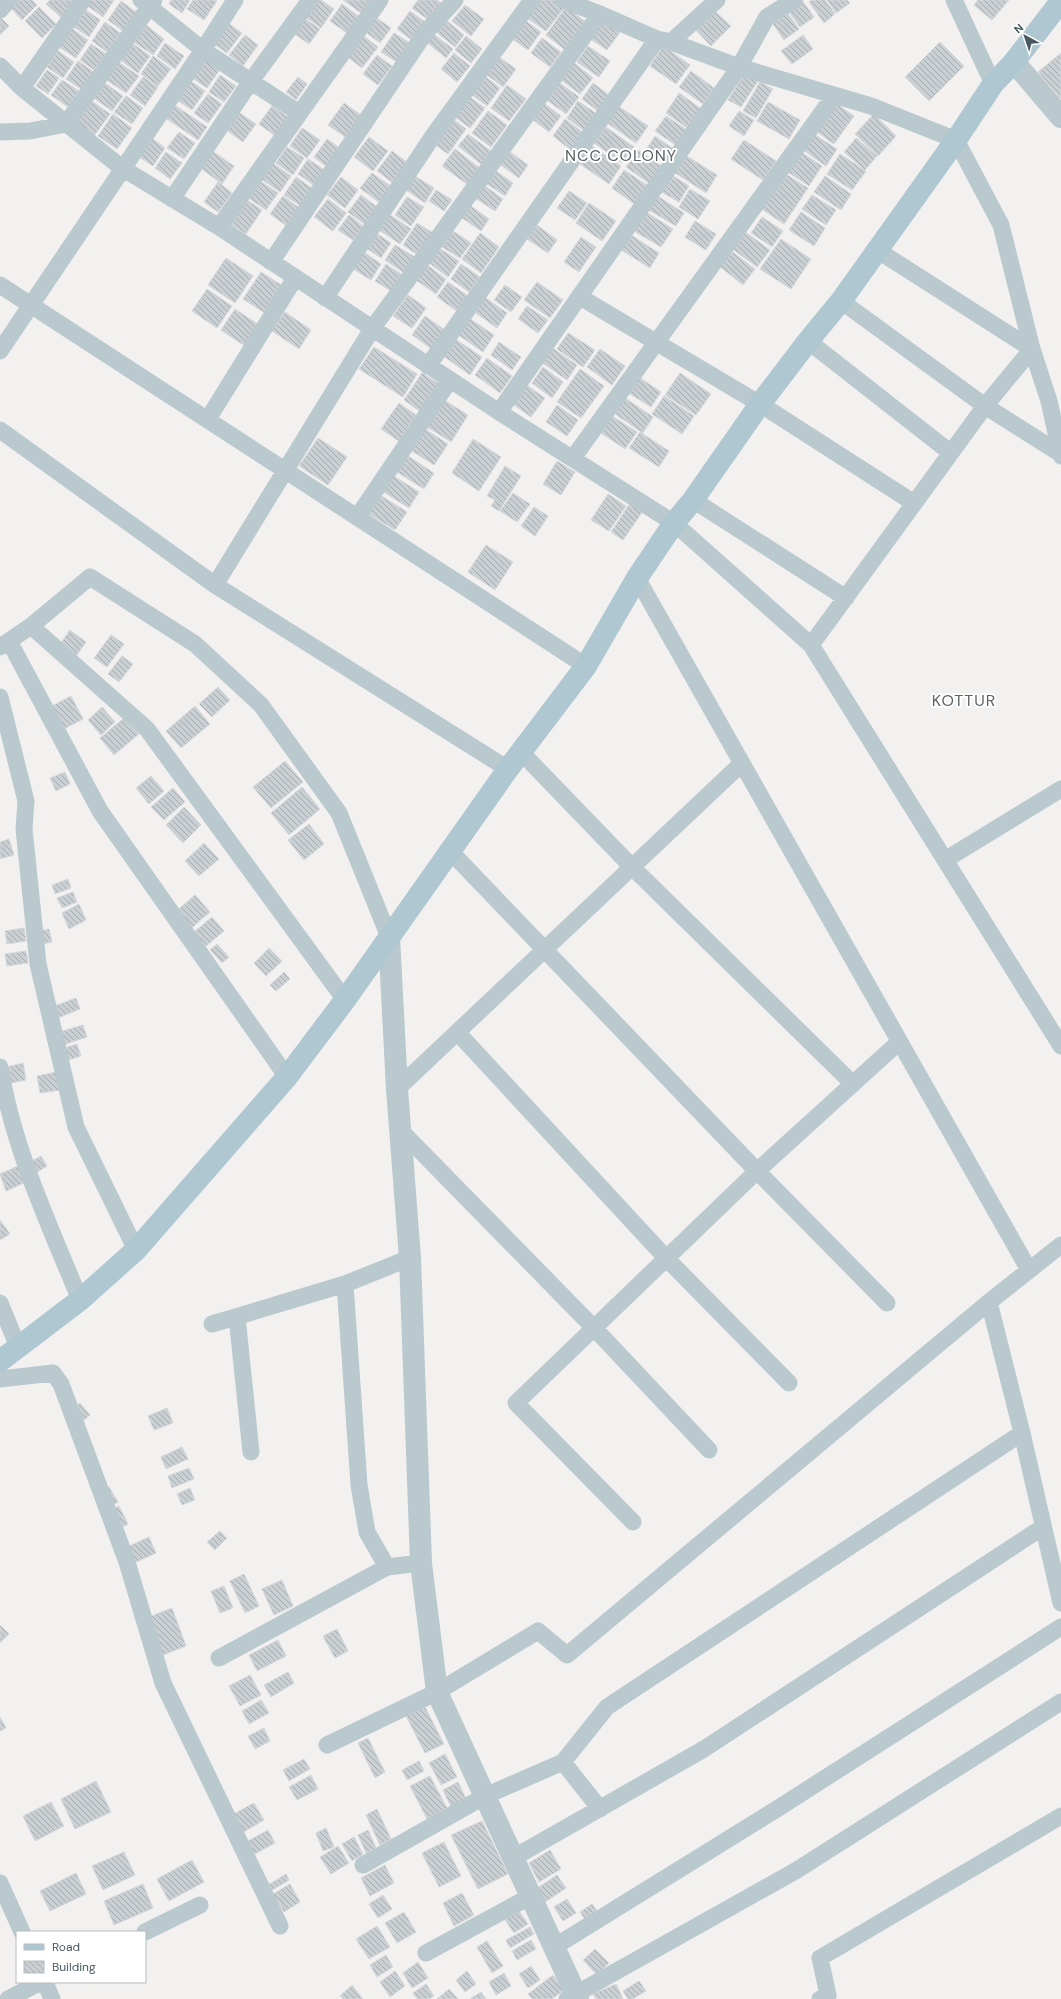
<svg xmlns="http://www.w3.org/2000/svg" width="1061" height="1999" viewBox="0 0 1061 1999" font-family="'DM Sans',sans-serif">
  <defs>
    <pattern id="building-back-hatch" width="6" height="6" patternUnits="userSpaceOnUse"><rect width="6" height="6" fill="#cacfd3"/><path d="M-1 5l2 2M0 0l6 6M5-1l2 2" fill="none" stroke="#a6abae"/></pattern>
  </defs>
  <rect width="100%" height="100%" fill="#f3f0f0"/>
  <!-- building -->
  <path fill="url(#building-back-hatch)" stroke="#d4d8dc" d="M13,0H32L37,5L22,20L8,5Z
    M50,0H78L64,20L46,4Z
    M90,0H114L103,17L86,5Z
    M171,0H190L182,13L169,4Z
    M193,0H215L217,1L204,20L187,9Z
    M314,0H321L334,9L321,28L304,16Z
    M343,0H370L361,13Z
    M418,0H437L443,4L430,21L412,8Z
    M540,0H553L564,8L546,31L527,18Z
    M802,0L814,17L800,27L787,9Z
    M812,0H825L835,14L824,23L809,2Z
    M827,0H847L850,3L836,13Z
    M978,0H1009L992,20L974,5Z
    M121,1L136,12L123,31L108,20Z
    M342,4L360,17L348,34L330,21Z
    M465,5L484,19L471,36L452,21Z
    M39,7L56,24L42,38L25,21Z
    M566,7L586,22L565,50L546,35Z
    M713,9L731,26L711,46L694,28Z
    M86,10L100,20L89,37L74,27Z
    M410,11L425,22L412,40L397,29Z
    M786,11L799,29L784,40L771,21Z
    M301,16L320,29L309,44L290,31Z
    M374,16L391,28L380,43L364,31Z
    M0,17L9,26L0,35Z
    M603,18L621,31L607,50L589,38Z
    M446,20L464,35L455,47L436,32Z
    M525,20L541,32L528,50L511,38Z
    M105,22L120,33L107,52L92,41Z
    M228,23L242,33L227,53L214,44Z
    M146,25L164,39L153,55L134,42Z
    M71,28L88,40L76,58L59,47Z
    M431,32L453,49L446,58L424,40Z
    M394,33L410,43L397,62L381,52Z
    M361,34L378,47L362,68L345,55Z
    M245,35L258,45L243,66L229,55Z
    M803,35L813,49L792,64L781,51Z
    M466,36L482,49L471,63L455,50Z
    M542,38L561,52L550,67L531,53Z
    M131,42L150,56L138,73L119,59Z
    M940,42L964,66L929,101L905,77Z
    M165,43L184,56L175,69L157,56Z
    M91,44L106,54L94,70L80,60Z
    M588,46L610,61L599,77L577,62Z
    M663,46L690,65L676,84L650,66Z
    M58,51L74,62L63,78L47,67Z
    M454,53L470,66L457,82L441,69Z
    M1061,53V98H1060L1038,72Z
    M202,55L221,68L207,88L188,75Z
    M377,55L392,66L378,85L363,74Z
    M496,55L516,69L503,87L483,72Z
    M153,56L171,69L158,86L141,74Z
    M78,61L94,72L81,89L66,79Z
    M117,61L139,76L126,93L105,79Z
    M573,62L593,78L580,94L560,79Z
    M47,70L59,78L48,94L36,86Z
    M691,71L714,88L703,104L679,87Z
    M745,73L758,81L741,107L728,100Z
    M482,74L500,88L487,106L468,92Z
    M220,75L236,86L224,102L209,92Z
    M143,77L158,87L145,106L130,95Z
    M298,77L307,84L296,100L286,92Z
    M188,79L205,91L192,110L174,98Z
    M62,80L79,91L68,107L51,95Z
    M102,81L123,96L112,111L92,97Z
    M557,81L579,97L566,114L544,98Z
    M760,82L773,89L756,118L743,111Z
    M593,83L609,95L598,111L582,99Z
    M507,85L526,99L509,121L491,108Z
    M679,93L703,110L690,130L666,113Z
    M208,94L222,104L208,123L194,113Z
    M467,95L485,108L470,128L452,115Z
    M126,96L143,108L132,124L114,112Z
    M92,101L110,114L94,136L76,124Z
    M541,101L561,116L549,132L529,117Z
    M578,101L597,114L585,131L567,118Z
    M833,101L854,116L834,144L813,129Z
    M170,102L207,127L198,140L161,115Z
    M768,102L800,120L789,139L757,121Z
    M344,103L361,115L345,137L328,125Z
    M272,106L291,119L278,138L259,124Z
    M618,106L648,126L636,143L607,123Z
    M237,111L256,124L243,142L225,129Z
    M488,111L507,125L491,147L472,133Z
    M739,111L754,120L744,136L729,126Z
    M113,114L132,128L117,149L98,136Z
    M874,114L896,136L878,156L855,134Z
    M666,116L687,130L677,146L655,131Z
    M453,119L466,129L448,154L434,144Z
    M565,119L584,133L571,150L553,136Z
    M606,127L634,147L622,163L594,143Z
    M302,128L320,140L307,158L290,146Z
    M179,132L195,143L184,159L167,148Z
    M812,133L837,149L826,166L802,149Z
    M468,134L491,151L481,164L458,146Z
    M149,136L165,148L153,166L136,155Z
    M655,136L675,150L665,163L646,150Z
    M369,137L388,151L373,171L354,157Z
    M856,138L877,156L865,170L844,152Z
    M327,139L340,148L327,167L314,157Z
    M744,140L776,161L763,180L731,159Z
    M592,146L621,166L609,184L580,164Z
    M287,147L304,158L293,175L276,163Z
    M455,149L481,169L468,185L442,166Z
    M211,150L234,166L222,184L199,167Z
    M507,150L528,165L519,178L498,163Z
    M638,150L663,167L650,184L626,167Z
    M798,150L822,166L809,186L785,170Z
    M392,151L408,163L393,183L377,171Z
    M166,152L182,163L170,179L155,168Z
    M840,154L866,171L852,190L827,174Z
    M685,155L717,175L706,193L674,172Z
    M308,159L326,171L315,186L298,174Z
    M271,162L291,176L280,192L260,178Z
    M493,169L513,183L505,196L484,182Z
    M624,170L650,187L637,206L612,188Z
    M372,173L392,187L380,203L360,188Z
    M784,173L808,188L784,224L760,208Z
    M670,174L689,186L679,202L660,191Z
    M415,176L434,188L425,203L406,190Z
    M825,176L851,194L841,210L814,192Z
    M296,177L313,189L301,206L284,195Z
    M341,177L358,190L345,208L327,195Z
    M259,180L278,193L266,210L247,197Z
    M218,182L232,193L218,212L204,202Z
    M481,183L503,199L495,211L472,196Z
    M690,189L710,201L698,219L679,207Z
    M436,190L452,200L444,211L429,201Z
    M569,191L587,203L575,220L557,208Z
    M361,195L380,209L367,226L348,212Z
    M656,195L684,213L676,226L647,209Z
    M812,195L836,210L826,225L802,209Z
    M283,196L301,209L288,227L270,214Z
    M407,197L424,207L411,226L395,215Z
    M244,198L262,210L246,234L228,222Z
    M328,199L346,213L333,231L314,217Z
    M589,203L616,221L602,241L576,223Z
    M468,204L489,219L481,231L459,216Z
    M646,212L673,229L661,247L634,231Z
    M801,212L825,228L814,246L789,230Z
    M389,214L411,229L400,244L379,230Z
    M349,215L363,226L353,240L338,230Z
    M762,217L783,231L772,247L751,233Z
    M695,221L716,234L706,250L685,237Z
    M417,223L433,233L418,255L403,245Z
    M537,225L557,240L548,253L527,239Z
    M373,231L391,243L381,258L363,246Z
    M453,231L471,243L460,258L442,247Z
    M744,231L770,250L757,267L731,248Z
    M480,233L499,247L481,273L462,259Z
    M631,235L659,253L650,268L621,250Z
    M581,237L596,247L579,272L564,262Z
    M781,239L811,259L791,289L760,269Z
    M395,245L415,257L404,273L385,260Z
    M439,248L459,261L448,277L429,263Z
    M361,250L381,264L371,280L350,267Z
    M730,250L755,269L743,285L718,265Z
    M226,258L253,276L235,303L208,285Z
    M386,264L401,274L391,291L375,281Z
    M461,264L480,277L469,292L451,279Z
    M427,265L446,279L436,294L416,280Z
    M261,272L286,288L268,315L243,299Z
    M448,282L468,296L457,311L437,297Z
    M537,282L563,300L550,318L524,300Z
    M505,285L522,297L511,312L494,300Z
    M207,289L232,306L217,328L192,311Z
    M408,295L426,308L412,328L393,316Z
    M483,296L507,313L497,328L473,311Z
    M527,306L548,320L538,333L518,319Z
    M235,309L259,325L245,346L221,330Z
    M285,312L311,330L299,349L272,331Z
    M425,316L446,331L433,350L412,335Z
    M469,318L494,335L483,352L457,334Z
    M568,333L595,350L583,367L557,349Z
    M454,338L482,357L470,375L442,355Z
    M499,342L521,357L512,370L491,355Z
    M374,347L417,374L403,397L359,369Z
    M551,347L577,365L567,380L541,362Z
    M600,349L625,366L612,385L587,367Z
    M487,358L512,376L500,393L475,375Z
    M543,367L563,382L552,398L532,383Z
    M580,369L604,386L581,418L557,402Z
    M422,373L440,384L421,412L404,400Z
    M680,373L711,394L696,415L665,395Z
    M637,376L661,392L651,407L627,392Z
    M525,384L545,398L531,417L511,403Z
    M664,396L694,416L682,434L652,414Z
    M441,398L468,415L451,442L424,425Z
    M625,398L653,417L643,433L615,414Z
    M399,403L416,415L399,441L381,429Z
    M557,405L578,420L567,436L546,422Z
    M612,416L637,432L625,449L601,433Z
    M425,429L448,444L434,465L412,451Z
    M640,432L669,451L659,467L629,448Z
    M318,438L347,457L328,485L299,466Z
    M473,439L501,457L479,491L452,473Z
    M408,456L434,473L424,489L397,472Z
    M557,461L575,472L561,495L543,484Z
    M505,466L521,476L499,511L491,506L495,500L487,496Z
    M392,475L419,492L409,508L382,491Z
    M513,493L530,504L517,522L500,511Z
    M608,494L626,506L609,531L591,520Z
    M380,495L407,512L395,530L369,514Z
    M630,503L643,511L623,540L611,532Z
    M534,507L548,516L535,536L521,526Z
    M486,545L513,562L495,590L468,572Z
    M70,630L86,642L74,659L58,647Z
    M111,635L124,644L107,667L94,658Z
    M122,656L133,664L119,682L108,674Z
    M218,687L230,700L212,717L199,704Z
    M71,696L83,719L64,729L52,706Z
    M195,706L210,724L181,748L166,731Z
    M102,707L115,722L101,735L88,720Z
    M124,718L139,734L114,755L100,738Z
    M285,761L303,782L271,808L253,787Z
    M65,772L70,784L56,791L50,778Z
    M151,776L164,791L149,804L136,788Z
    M302,787L320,809L289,835L271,813Z
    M173,788L185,802L164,820L151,807Z
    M184,807L201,825L183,843L166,825Z
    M309,824L324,844L304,860L288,840Z
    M9,839L14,855L0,859V842Z
    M204,843L219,859L199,876L185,861Z
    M68,879L71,888L55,894L52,885Z
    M73,892L77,902L62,908L57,898Z
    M195,895L210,912L188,931L173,914Z
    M79,904L86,920L69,929L62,913Z
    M212,917L224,931L206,946L194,932Z
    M24,928L26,941L7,944L5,931Z
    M49,929L52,942L38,945L35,932Z
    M217,944L229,957L222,963L210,950Z
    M269,948L282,961L266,976L254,963Z
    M26,951L28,963L7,966L5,954Z
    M284,972L290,979L276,991L270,985Z
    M76,998L80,1009L53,1020L49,1008Z
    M83,1025L87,1037L60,1046L56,1033Z
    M77,1044L81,1056L65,1061L61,1049Z
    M23,1063L26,1080L7,1084L3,1068Z
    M57,1072L60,1090L40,1093L37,1076Z
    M41,1156L47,1166L34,1174L28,1163Z
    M18,1166L26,1182L6,1191L0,1174Z
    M0,1220L10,1234L0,1240Z
    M80,1403L90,1415L83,1421L72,1410Z
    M167,1408L173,1423L154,1430L148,1416Z
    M182,1447L188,1459L166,1469L161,1457Z
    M189,1468L194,1479L172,1488L168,1476Z
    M109,1487L118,1502L110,1507L101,1491Z
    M190,1488L195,1500L182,1505L177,1494Z
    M119,1506L128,1524L119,1529L110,1510Z
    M220,1531L227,1538L215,1550L207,1542Z
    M149,1537L156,1553L134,1563L127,1547Z
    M244,1574L259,1606L245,1613L230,1581Z
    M282,1580L293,1606L274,1615L262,1589Z
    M224,1586L233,1608L220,1613L211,1591Z
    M172,1608L186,1646L163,1655L149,1617Z
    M0,1625L9,1634L0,1643Z
    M337,1629L348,1651L335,1658L323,1636Z
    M278,1640L286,1656L257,1671L249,1655Z
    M288,1672L294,1683L271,1697L264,1685Z
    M250,1675L261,1695L240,1706L229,1686Z
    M261,1700L269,1713L249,1724L242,1711Z
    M424,1705L444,1744L425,1753L405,1714Z
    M0,1717L6,1728L0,1731Z
    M264,1728L270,1741L255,1749L248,1736Z
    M368,1738L385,1772L375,1778L358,1743Z
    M445,1754L457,1777L441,1785L429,1763Z
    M304,1759L310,1769L289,1781L283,1770Z
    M419,1761L424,1771L407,1780L402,1770Z
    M311,1775L318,1789L297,1800L289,1787Z
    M430,1776L447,1808L427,1819L410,1786Z
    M96,1781L111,1812L75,1829L61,1799Z
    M458,1782L467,1801L452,1809L443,1790Z
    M51,1802L64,1826L35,1841L23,1816Z
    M254,1803L264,1820L242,1833L232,1815Z
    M377,1809L391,1839L380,1845L366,1815Z
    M482,1821L508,1874L478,1889L451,1835Z
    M326,1828L334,1847L323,1851L316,1833Z
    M268,1830L275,1843L253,1855L246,1842Z
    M368,1830L376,1848L366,1853L358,1835Z
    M354,1837L363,1854L352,1861L342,1844Z
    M444,1842L461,1876L439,1887L422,1853Z
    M338,1846L349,1863L331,1874L320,1857Z
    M550,1850L561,1869L539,1882L529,1863Z
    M124,1852L135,1875L103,1890L92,1866Z
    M192,1860L204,1882L169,1901L157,1879Z
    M385,1865L394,1883L370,1896L361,1878Z
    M76,1873L86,1894L50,1911L40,1891Z
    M286,1874L289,1880L271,1891L268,1885Z
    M557,1875L566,1888L545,1902L536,1889Z
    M143,1884L153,1908L114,1925L104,1901Z
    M290,1884L300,1902L284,1912L273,1894Z
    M462,1893L474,1915L454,1926L443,1903Z
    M383,1895L392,1909L378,1918L369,1904Z
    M567,1899L576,1913L563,1921L554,1907Z
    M592,1904L603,1919L591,1928L580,1912Z
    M519,1911L528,1924L514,1933L505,1920Z
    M404,1912L416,1932L397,1943L385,1923Z
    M377,1926L390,1947L369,1959L356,1939Z
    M530,1927L534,1934L510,1948L506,1940Z
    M531,1940L536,1949L517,1960L512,1951Z
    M487,1941L503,1966L492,1973L477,1947Z
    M595,1949L609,1963L597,1975L583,1960Z
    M386,1955L393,1967L377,1977L370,1965Z
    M418,1962L428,1978L412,1988L403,1973Z
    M531,1966L540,1980L528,1988L519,1974Z
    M395,1971L405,1986L390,1997L380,1982Z
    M467,1971L476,1984L465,1992L456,1980Z
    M504,1973L511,1986L496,1995L489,1982Z
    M553,1975L564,1990L552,1999H532L528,1994Z
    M639,1981L646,1991L633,1999H628L623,1991Z
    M426,1984L434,1996L429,1999H417L413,1993Z
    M616,1984L623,1999H596L593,1994Z
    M352,1985L363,1999H343L340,1996Z
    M449,1989L458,1999H437Z
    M481,1992L486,1999H470Z"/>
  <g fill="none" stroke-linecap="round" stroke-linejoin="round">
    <!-- minor -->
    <path stroke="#bac9ce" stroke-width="17" d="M141,0L203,50L299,113
      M563,0L600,14L657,39L671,42L739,67L871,106L956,140L1001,225L1032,349L1049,401L1061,456
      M954,0L993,84
      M0,10L9,0
      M671,42L717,0
      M0,66L22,88L122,168L219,227L499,412L674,523L811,645L1061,1046
      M22,88L83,0
      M0,132L30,131L66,124L154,0
      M172,199L251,81L310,0
      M219,227L380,0
      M271,262L425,33L455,0
      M0,285L586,666
      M580,297L760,404L914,503
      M325,298L435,133L532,0
      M841,301L985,406L1061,454
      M808,341L951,453
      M0,351L203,50L235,0
      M428,366L657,39
      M499,412L739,67L767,17L794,0
      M208,419L295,278
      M0,430L215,585L508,769
      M573,458L834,96
      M693,500L846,598
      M358,516L450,380
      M637,578L1029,1270
      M215,585L372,329L600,14
      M31,626L147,729L345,1000
      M9,641L100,811L287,1077
      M811,645L985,406L1032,349L877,250
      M0,647L31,626L90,577L195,644L261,705L339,813L389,937
      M0,697L26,801L24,829L38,964L76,1127L136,1250
      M521,752L632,867L853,1084
      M450,851L757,1171L887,1303
      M945,860L1061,789
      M457,1032L667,1259L789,1383
      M0,1067C13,1148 49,1224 80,1300
      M397,1089L741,764
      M400,1130L595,1329L709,1450
      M345,1284L359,1485L367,1532L387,1567
      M989,1302L1022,1433L1061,1603
      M0,1303L18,1347
      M237,1317L251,1452
      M212,1324L345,1284L410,1258
      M0,1379L53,1373L61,1384L127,1562L163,1683L280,1926
      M633,1522L516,1403L757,1171L899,1042
      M219,1658L387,1567L421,1563
      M327,1745L437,1692L538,1631L567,1655L989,1302L1061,1245
      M563,1762L600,1809
      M513,1858L704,1749L1043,1527
      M363,1865L485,1796L563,1762L607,1707L1022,1433
      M0,1883L22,1932
      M145,1932L200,1905
      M554,1947L780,1807L1061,1627
      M426,1953L531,1896
      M45,1982L52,1999
      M8,1999L41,1982
      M567,1999L797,1870L1061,1702
      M820,1999L828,1995L820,1958L1061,1816"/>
    <!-- tertiary -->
    <path stroke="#bac9ce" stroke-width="22" d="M1014,62L1061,117
      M389,937L397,1089L410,1258L421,1563L437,1692L578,1999"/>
    <!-- primary -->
    <path stroke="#aec7d1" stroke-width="22" d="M0,1361L80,1300L136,1250L287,1077L345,1000L508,769L586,666L637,578L674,523L693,500L760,404L808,341L841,301L956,140L993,84L1014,62L1061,1"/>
  </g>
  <g text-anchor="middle" stroke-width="4" stroke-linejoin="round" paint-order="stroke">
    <!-- quarter labels -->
    <g font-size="16" letter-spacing="1" fill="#5c6266" stroke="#fff">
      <text x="621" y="161">NCC COLONY</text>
      <text x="964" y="706">KOTTUR</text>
    </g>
  </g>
  <!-- legend -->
  <rect x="16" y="1931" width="130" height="52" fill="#ffffff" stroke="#b5bdbf"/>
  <rect x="24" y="1944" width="20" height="6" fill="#aec7d1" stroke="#b5bdbf"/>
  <text x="52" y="1951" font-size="12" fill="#46595f">Road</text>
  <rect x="24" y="1961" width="20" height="12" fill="url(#building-back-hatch)" stroke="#b5bdbf"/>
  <text x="52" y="1971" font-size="12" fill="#46595f">Building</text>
  <!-- north arrow -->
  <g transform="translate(1025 36) rotate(320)" stroke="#ffffff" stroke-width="3" paint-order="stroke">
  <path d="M0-3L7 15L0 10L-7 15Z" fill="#46595f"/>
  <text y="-6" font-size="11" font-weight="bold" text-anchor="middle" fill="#46595f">N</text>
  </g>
</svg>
